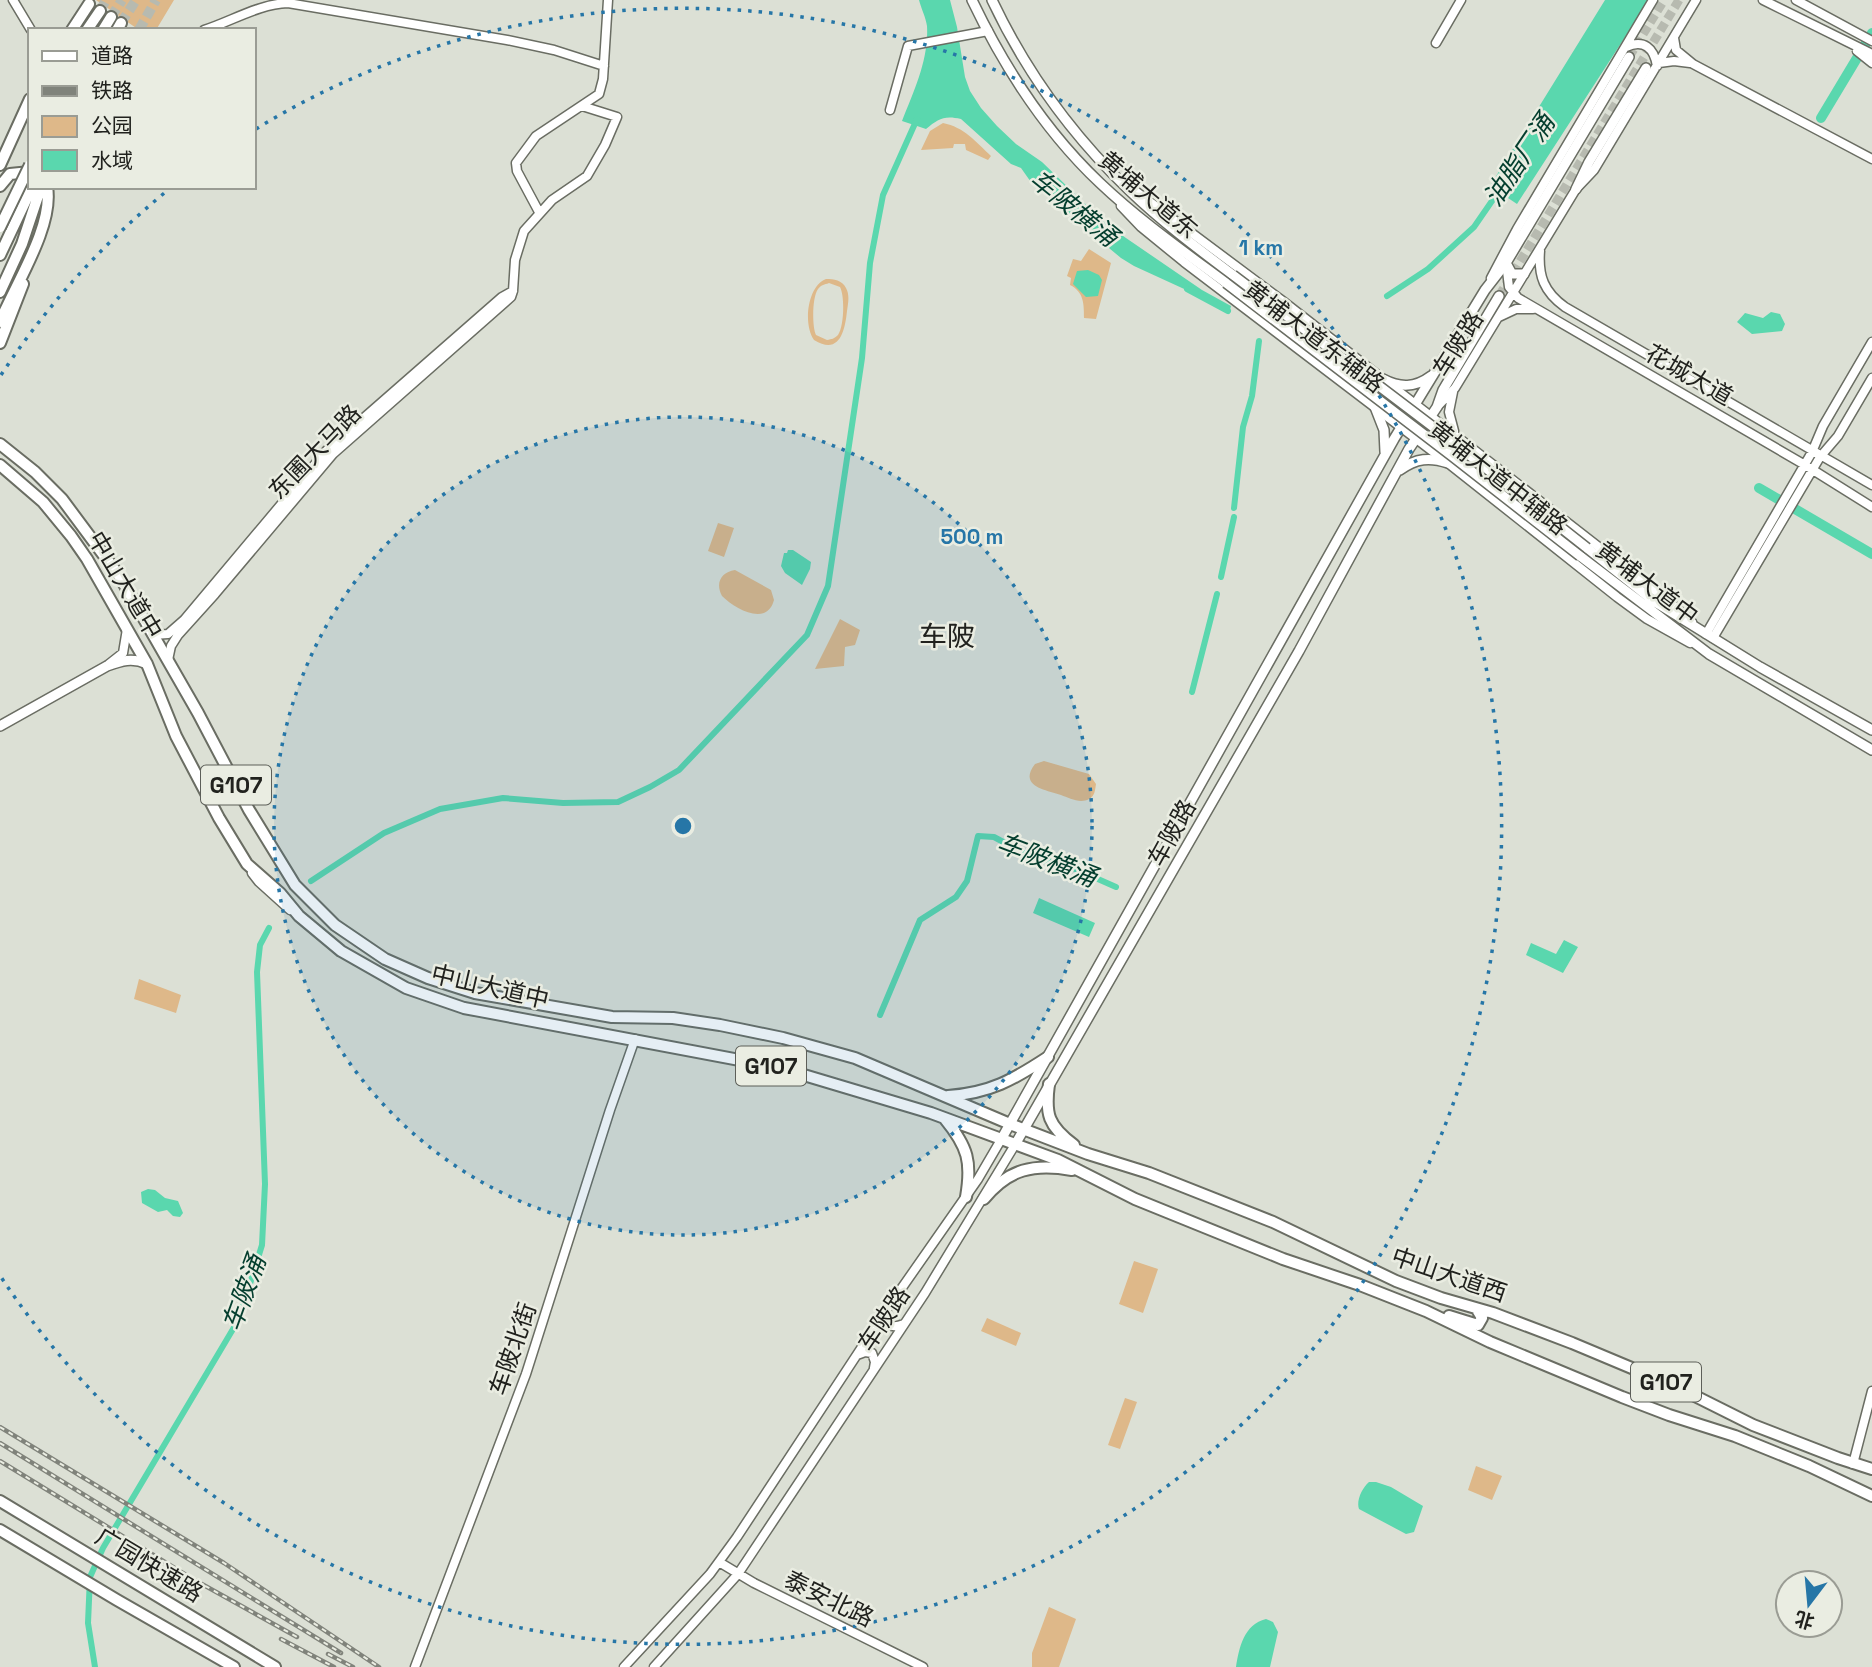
<svg xmlns="http://www.w3.org/2000/svg" width="1872" height="1667" viewBox="0 0 1872 1667" font-family="'Space Grotesk','Noto Sans SC',sans-serif">
  <rect width="100%" height="100%" fill="#dce0d5"/>
  <!-- green -->
  <path fill="#deb889" fill-rule="evenodd" d="M96,0H174L156,30H139Z
    M943,123C964,127 976,142 991,156L988,160L966,150L965,144H954L953,148L921,150L930,131Z
    M1089,249L1111,263L1096,319L1084,318C1084,304 1084,292 1070,285L1071,278L1067,276L1073,259L1081,261Z
    M826,279C834,279 842,280 846,288C850,295 848,304 847,311C845,330 840,356 814,340C803,325 807,286 826,279ZM829,283L840,287C845,296 844,327 838,335C834,339 832,339 827,340L816,335C812,327 812,297 818,289C822,284 824,285 829,283Z
    M718,523L734,528L724,557L708,551Z
    M735,570L771,590L774,600C767,627 735,609 722,596C715,583 721,572 735,570Z
    M840,619L860,630L855,645L845,647L844,666L815,669Z
    M1044,761L1089,774L1096,784C1095,790 1095,796 1089,799C1080,804 1069,798 1061,795C1045,790 1018,786 1035,764Z
    M139,979L181,995L176,1013L134,999Z
    M1134,1261L1158,1269L1143,1313L1119,1304Z
    M987,1318L1021,1333L1016,1346L981,1331Z
    M1125,1398L1137,1402L1120,1449L1108,1445Z
    M1476,1466L1502,1476L1492,1500L1468,1490Z
    M1049,1607L1076,1619L1059,1667H1032V1653Z"/>
  <!-- water -->
  <path fill="#5ad7ae" d="M919,0H950L957,27L965,77L970,91L981,108L997,126L1016,144L1042,162L1107,225L1202,290L1231,306L1230,310L1134,266L1121,258L1033,185L1021,168L1011,164L961,119C944,115 938,119 926,129L902,121C914,91 929,59 927,26C926,18 921,8 919,0Z
    M1605,0H1649L1517,204L1490,186Z
    M1088,270L1099,275L1102,280L1098,296L1086,297L1073,284L1077,271Z
    M1771,312L1780,314L1785,324L1782,331L1752,334L1737,322L1745,313L1763,318Z
    M788,550H793L811,562L810,569L802,585L785,573L781,566L784,553H787Z
    M1039,898L1095,923L1089,937L1033,913Z
    M1564,940L1578,947L1563,973L1526,955L1531,943L1556,954Z
    M148,1189L155,1190L165,1198L178,1201L183,1213L180,1217L173,1216L167,1210L158,1212L142,1203L141,1192Z
    M1376,1482L1391,1487L1423,1506L1414,1532L1406,1534L1359,1509C1356,1501 1362,1488 1369,1482Z
    M1266,1619L1273,1622L1278,1632L1270,1667H1236C1239,1648 1244,1624 1266,1619Z"/>
  <g fill="none" stroke-linecap="round" stroke-linejoin="round">
    <!-- canal -->
    <path stroke="#5ad7ae" stroke-width="6" d="M1187,289L1228,311
      M1387,296L1428,269L1474,227L1503,185
      M1234,508L1243,427L1252,396L1259,341
      M1221,577L1234,517
      M1192,692L1217,594
      M311,881L384,833L440,809L503,798L563,803L618,802L650,787L679,770L807,635L828,586L862,358L870,263L883,195L917,119
      M880,1015L920,920L956,897L967,881L978,836L994,837L1029,856L1073,868L1116,887
      M95,1667L88,1623L90,1577L103,1548L239,1319L262,1245L265,1184L257,972L260,945L269,928"/>
    <!-- river -->
    <path stroke="#5ad7ae" stroke-width="10" d="M1821,118L1872,33
      M1759,488L1872,554"/>
    <!-- primary-tunnel -->
    <path stroke="#b7bab0" stroke-width="9" stroke-dasharray="9 4.5" stroke-linecap="butt" d="M1629,57L1664,0
      M1499,296L1679,0"/>
    <!-- highway-tunnel -->
    <path stroke="#b7bab0" stroke-width="10" stroke-dasharray="10 5" stroke-linecap="butt" d="M100,11L106,0
      M111,17L122,0
      M121,23L136,0
      M139,30L156,0"/>
    <defs>
      <path id="secondary" d="M13,0L31,30
        M1763,0L1872,54
        M1796,0L1872,41
        M204,30C232,21 259,4 288,3L507,40L554,50L604,66
        M1674,38L1676,50L1693,64L1872,159
        M1436,43L1461,0
        M1626,47C1644,39 1654,48 1657,66
        M1857,51L1872,63
        M1659,63L1674,61L1690,63
        M890,110L908,46L988,31
        M1130,187L1284,302L1672,604L1692,622
        M1121,206L1141,227L1184,262L1448,463L1617,597L1647,619L1690,643
        M539,212L517,171L516,163L536,136L599,94L603,79L608,0
        M1540,251C1538,276 1544,292 1565,307L1872,485
        M1506,263L1509,287L1518,298L1805,465L1872,507
        M1491,278L1517,229L1653,0
        M1499,317L1516,309H1533
        M1453,392L1449,412L1454,431
        M1437,407L1455,388L1576,189L1594,170L1696,0
        M1706,634L1812,452L1823,426L1872,342
        M153,635L168,634L184,620L326,451L502,297L513,291
        M1713,638L1820,457L1838,436L1872,378
        M168,660L171,646L178,635L215,594L333,454L511,297L513,291L515,260L524,231L552,200L587,176L605,145L617,117L582,106
        M109,664L123,653L127,629
        M252,873L259,882L290,910
        M885,1312C885,1326 891,1329 904,1324
        M857,1355L865,1352L872,1353L875,1362L874,1368
        M1853,1464L1872,1391
        M719,1562L754,1583L923,1667
        M415,1667L526,1374L610,1110L635,1039
        M624,1667L710,1574L737,1537L885,1312L978,1179L1002,1138
        M654,1667L738,1574L925,1293L1016,1143"/>
      <path id="primary" d="M972,0C1004,67 1046,132 1100,183C1139,220 1183,251 1226,283
        M992,0C1025,70 1073,136 1129,190C1161,221 1197,248 1233,275
        M1576,189L1589,162L1646,68
        M1506,263L1512,274H1524
        M1383,379C1400,388 1415,388 1431,376
        M1375,407L1384,430L1385,452
        M1400,470C1416,458 1430,457 1448,463
        M1587,548L1655,602L1760,667L1872,730
        M1580,556L1709,654L1872,750
        M0,726L107,666C121,661 132,657 147,664
        M1002,1138L1394,439L1485,290L1506,263L1629,57
        M1016,1143L1299,651L1409,449L1437,407L1443,390L1499,296"/>
      <path id="highway" d="M72,30L89,4
        M87,30L100,11
        M103,30L111,17
        M117,30L121,23
        M0,165L30,99
        M0,186L10,174L30,172
        M0,255L32,187
        M0,292L22,244L41,187
        M0,322C15,285 54,226 47,187
        M0,343L23,284
        M0,444L35,472L62,499L120,577L198,713L249,810L295,885L335,925L385,959L428,978L475,993L612,1017L673,1018L720,1025L783,1038L855,1058L1010,1124L1088,1154L1149,1173L1273,1222L1396,1281L1441,1298L1493,1313L1572,1343L1677,1387L1753,1425L1838,1458L1872,1469
        M0,465L43,502L71,536L87,559L147,664L176,736L219,818L247,864L280,893L299,916L341,951L406,988L464,1008L777,1067L931,1113L1058,1160L1135,1199L1283,1259L1360,1285L1426,1311L1490,1342L1622,1397L1669,1415L1735,1436L1809,1466L1872,1496
        M1049,1084C1045,1114 1048,1126 1074,1145
        M948,1096C990,1093 1013,1080 1048,1057
        M945,1119C968,1147 972,1162 966,1197
        M984,1199C1008,1169 1034,1163 1072,1170
        M1449,1316L1478,1325L1482,1318L1476,1308
        M0,1501L275,1667
        M0,1530L117,1600L234,1667"/>
    </defs>
    <!-- secondary casing -->
    <use href="#secondary" stroke="#6a6d63" stroke-width="11"/>
    <!-- primary casing -->
    <use href="#primary" stroke="#6a6d63" stroke-width="12"/>
    <!-- highway casing -->
    <use href="#highway" stroke="#6a6d63" stroke-width="14"/>
    <!-- secondary -->
    <use href="#secondary" stroke="#fff" stroke-width="8"/>
    <!-- primary -->
    <use href="#primary" stroke="#fff" stroke-width="9"/>
    <!-- highway -->
    <use href="#highway" stroke="#fff" stroke-width="10"/>
    <defs>
      <path id="rail" d="M0,1427L224,1563L379,1667
        M0,1443L341,1653
        M0,1461L191,1578L297,1637
        M281,1639L334,1667
        M328,1654L353,1667"/>
    </defs>
    <!-- rail casing -->
    <use href="#rail" stroke="#80837b" stroke-width="4.5"/>
    <!-- rail -->
    <use href="#rail" stroke="#eaede2" stroke-width="2" stroke-dasharray="5" stroke-linecap="butt"/>
    <defs>
      <path id="primary-bridge" d="M1233,275L1449,439L1587,548
        M1226,283L1452,456L1580,556"/>
      <path id="highway-bridge" d="M0,227L30,165"/>
    </defs>
    <!-- primary-bridge casing -->
    <use href="#primary-bridge" stroke="#6a6d63" stroke-width="12" stroke-linecap="butt"/>
    <!-- highway-bridge casing -->
    <use href="#highway-bridge" stroke="#6a6d63" stroke-width="14" stroke-linecap="butt"/>
    <!-- primary-bridge -->
    <use href="#primary-bridge" stroke="#fff" stroke-width="9"/>
    <!-- highway-bridge -->
    <use href="#highway-bridge" stroke="#fff" stroke-width="10"/>
  </g>
  <!-- distance rings -->
  <circle cx="683" cy="826" r="409" fill="#2676a7" fill-opacity=".12"/>
  <g fill="none" stroke="#2676a7" stroke-width="3.5" stroke-dasharray="3.5 7">
    <circle cx="683" cy="826" r="409"/>
    <path d="M1 375A818 818 0 0 1 168 190M256 129A818 818 0 1 1 1 1277"/>
  </g>
  <g text-anchor="middle" stroke-width="5" stroke-linejoin="round" paint-order="stroke">
    <!-- shield labels -->
    <g fill="#eaede2" stroke="#5d5f59" stroke-width="2">
      <rect x="201" y="765.5" width="70" height="39" rx="5"/>
      <rect x="736" y="1046.5" width="70" height="39" rx="5"/>
      <rect x="1631" y="1362.5" width="70" height="39" rx="5"/>
    </g>
    <g font-size="23" font-weight="bold" fill="#21221e">
      <text x="236" y="793">G107</text>
      <text x="771" y="1074">G107</text>
      <text x="1666" y="1390">G107</text>
    </g>
    <!-- street labels -->
    <g font-size="24" fill="#21221e" stroke="#eaede2">
      <text transform="translate(1148 195) rotate(40)" y="8">黄埔大道东</text>
      <text transform="translate(1314 337) rotate(37)" y="8">黄埔大道东辅路</text>
      <text transform="translate(1458 344) rotate(-58)" y="8">车陂路</text>
      <text transform="translate(1689 375) rotate(30)" y="8">花城大道</text>
      <text transform="translate(315 452) rotate(-46)" y="8">东圃大马路</text>
      <text transform="translate(1498 478) rotate(38)" y="8">黄埔大道中辅路</text>
      <text transform="translate(1647 583) rotate(37)" y="8">黄埔大道中</text>
      <text transform="translate(125 585) rotate(59)" y="8">中山大道中</text>
      <text transform="translate(1172 833) rotate(-61)" y="8">车陂路</text>
      <text transform="translate(490 987) rotate(13)" y="8">中山大道中</text>
      <text transform="translate(1449 1275) rotate(19)" y="8">中山大道西</text>
      <text transform="translate(884 1319) rotate(-56)" y="8">车陂路</text>
      <text transform="translate(513 1349) rotate(-71)" y="8">车陂北街</text>
      <text transform="translate(149 1565) rotate(31)" y="8">广园快速路</text>
      <text transform="translate(829 1599) rotate(26)" y="8">泰安北路</text>
    </g>
    <!-- water labels -->
    <g font-size="26" font-style="italic" fill="#043e2e" stroke="#eaede2">
      <text transform="translate(1519 160) rotate(-56)" y="9">油脂厂涌</text>
      <text transform="translate(1074 208) rotate(39)" y="9">车陂横涌</text>
      <text transform="translate(1047 860) rotate(21)" y="9">车陂横涌</text>
      <text transform="translate(244 1293) rotate(-70)" y="9">车陂涌</text>
    </g>
    <!-- quarter labels -->
    <g font-size="28" fill="#21221e" stroke="#eaede2">
      <text x="947" y="646">车陂</text>
    </g>
  </g>
  <circle cx="683" cy="826" r="10" fill="#2676a7" stroke="#eaede2" stroke-width="3.5"/>
  <g font-size="21" text-anchor="middle" font-weight="bold" fill="#2676a7" stroke="#eaede2" stroke-width="5" stroke-linejoin="round" paint-order="stroke">
    <text x="1261" y="255">1 km</text>
    <text x="972" y="544">500 m</text>
  </g>
  <!-- legend -->
  <rect x="28" y="28" width="228" height="161" fill="#eaede2" stroke="#9a9c94" stroke-width="2"/>
  <rect x="42" y="51" width="35" height="10" fill="#ffffff" stroke="#9a9c94" stroke-width="2"/>
  <text x="91" y="63" font-size="21" fill="#21221e">道路</text>
  <rect x="42" y="86" width="35" height="10" fill="#80837b" stroke="#9a9c94" stroke-width="2"/>
  <text x="91" y="98" font-size="21" fill="#21221e">铁路</text>
  <rect x="42" y="116" width="35" height="21" fill="#deb889" stroke="#9a9c94" stroke-width="2"/>
  <text x="91" y="133" font-size="21" fill="#21221e">公园</text>
  <rect x="42" y="150" width="35" height="21" fill="#5ad7ae" stroke="#9a9c94" stroke-width="2"/>
  <text x="91" y="168" font-size="21" fill="#21221e">水域</text>
  <!-- north arrow -->
  <g transform="translate(1809 1604) rotate(196)"><circle r="33" fill="#eaede2" stroke="#9a9c94" stroke-width="2"/>
  <path d="M0-5L12 26L0 18L-12 26Z" fill="#2676a7"/>
  <text y="-10" font-size="19" font-weight="bold" text-anchor="middle" fill="#21221e">北</text>
  </g>
</svg>
